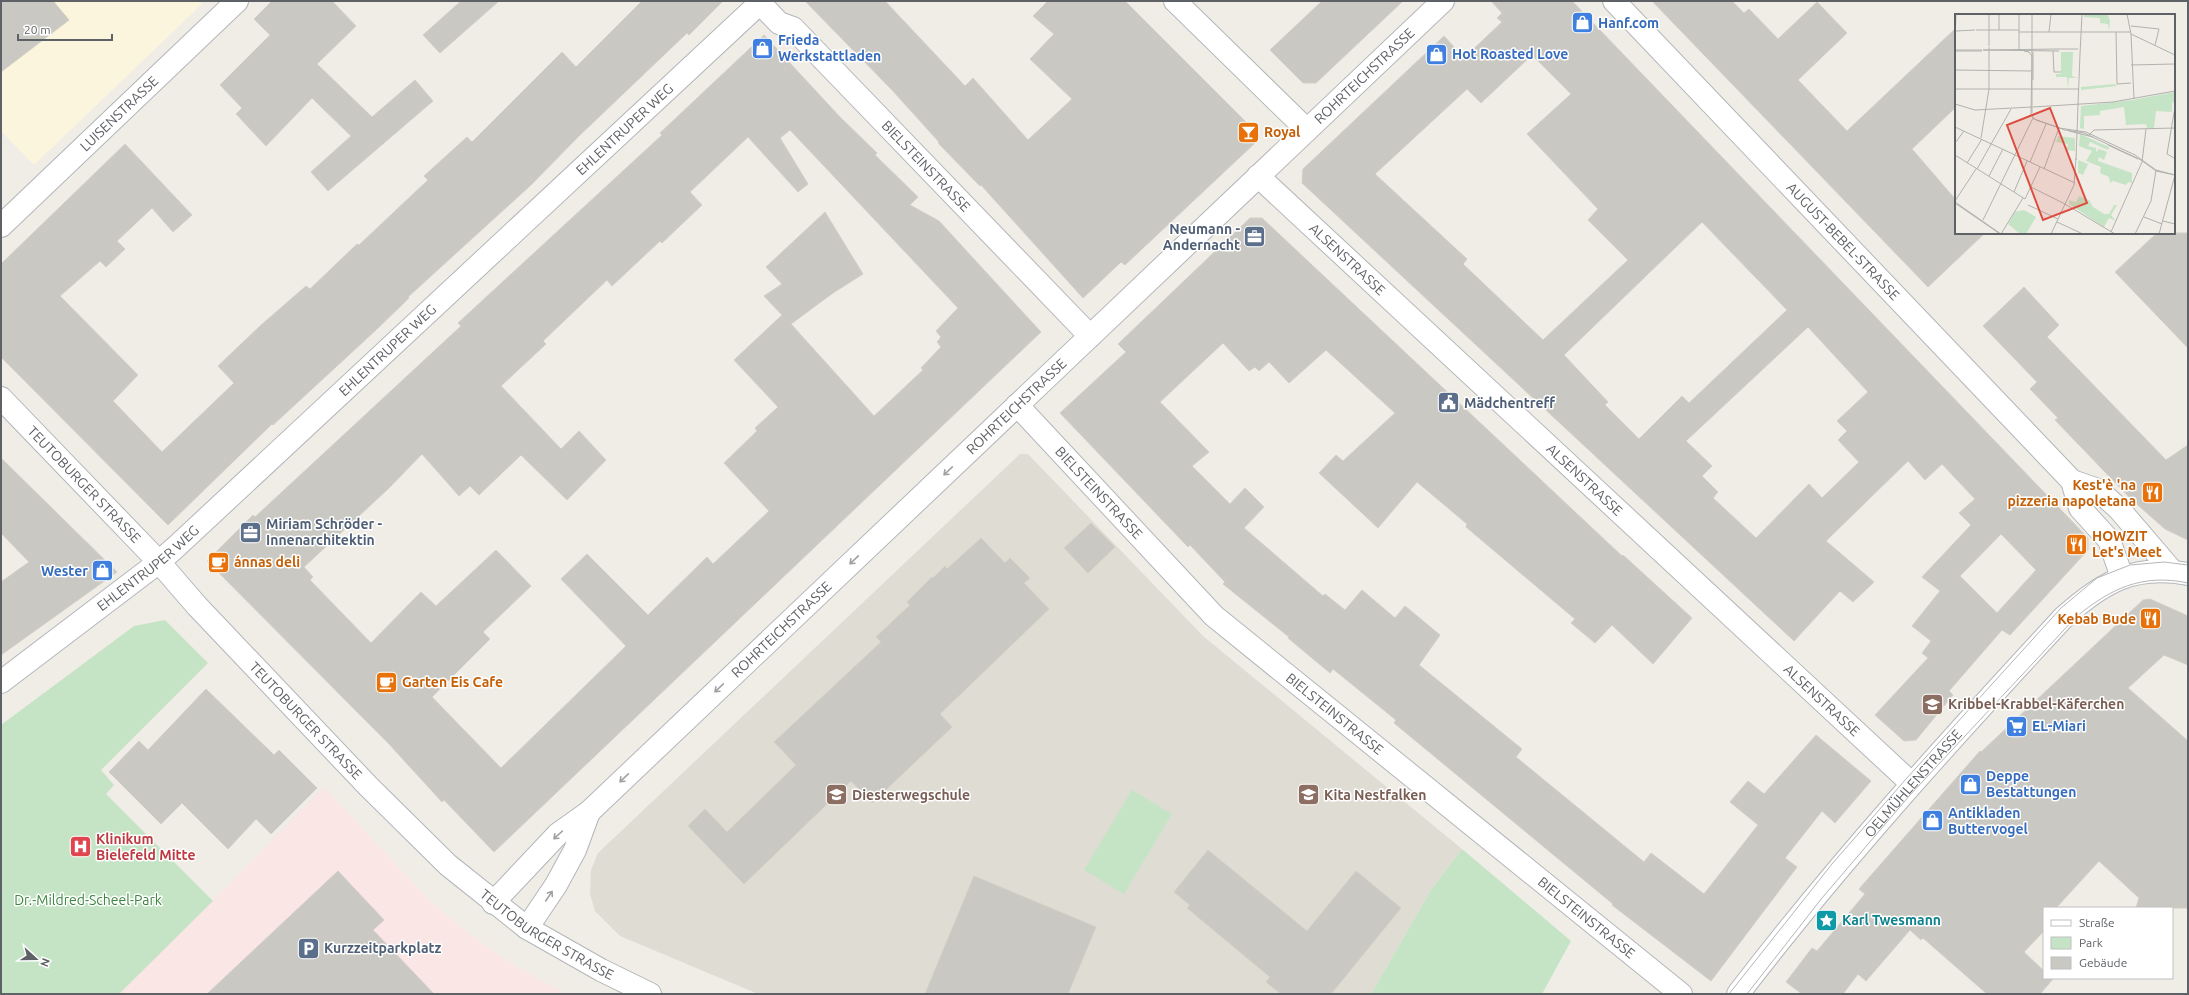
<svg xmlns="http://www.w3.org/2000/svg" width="2189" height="995" viewBox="0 0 2189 995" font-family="Ubuntu,sans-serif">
  <rect width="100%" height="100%" fill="#efede6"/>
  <!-- commercial -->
  <path fill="#fcf5de" d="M1,1H199L202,4L34,165L1,131Z"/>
  <!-- education -->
  <path fill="#dfdcd4" d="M1020,454H1028L1203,636L1462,849L1431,890L1371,994H758L620,936L595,911L590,894L591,870L598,853Z"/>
  <!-- medical -->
  <path fill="#fae6e4" d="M165,620L208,663L101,770L114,785L106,794L213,901L324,787L431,902L467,932L509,962L566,994H1V725L134,626Z"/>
  <!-- green -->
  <path fill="#c5e4c5" d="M165,620L208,663L101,770L114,785L106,794L213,901L119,994H1V725L134,626Z
    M1132,790L1172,814L1124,894L1084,870Z
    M1462,849L1571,941L1542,994H1371L1431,890Z"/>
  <!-- building -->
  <path fill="#cac8c2" stroke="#d3cfc5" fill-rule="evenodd" d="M1,1H53L69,20L1,72Z
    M272,1H332L356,26L317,64L372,117L415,80L433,101L328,191L311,172L351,136L312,98L266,146L236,114L242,108L220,85L270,35L254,19Z
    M461,1H499L440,53L423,35Z
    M642,1H723L689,35L687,33L579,136L531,185L408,297L409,298L376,330L273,425L272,424L168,525L1,357V264L125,144L192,215L173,232L152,208L117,241L125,249L106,267L100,261L60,296L138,375L113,401L162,452L234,383L218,366L260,326L306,286L310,289L357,244L359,245L428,180L424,176L467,137L472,142L562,52L576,67Z
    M805,1H885L965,86L973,78L1028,140L1072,99L1030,59L1054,34L1033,16L1048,1H1125L1254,130V144L1125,265L1121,262L1083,298L981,185L980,186L938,143L939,142L892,90Z
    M1322,1H1403L1316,83H1303L1270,50Z
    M1491,1H1572L2088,538V550L2010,635L2002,630L1949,691L1953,695L1916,740L1904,741L1875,715L1928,658L1922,653L1931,641L1912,626L1940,591L1922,577L1971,525L1959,513L1975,499L1942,464L1925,480L1908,461L1826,541L1874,582L1853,602L1840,591L1794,641L1302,183L1303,169L1444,36L1464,58L1502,22L1497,18L1502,13ZM1532,55L1571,94L1527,134L1598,209L1588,220L1628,260L1543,340L1463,264L1467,259L1375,174L1467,89L1481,103ZM1702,222L1787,310L1689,403L1682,396L1639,439L1605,405L1608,402L1564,355ZM1808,327L1868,392L1837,421L1847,431L1838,440L1859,462L1822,498L1809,484L1756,538L1713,498L1718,492L1702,476L1712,466L1686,441ZM2001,534L2036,570L1997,613L1960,576Z
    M1652,1H1732L1744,13L1749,9L1778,39L1817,2L1847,33L1798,80L1847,131L1956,28V107L1912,149L1956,200V233H1985L1928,287Z
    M764,35L839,116L877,153L875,155L918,197L910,205L939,221L1041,332L494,852L444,800L442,802L389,744L207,561L253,515L255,517L461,326L458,323L662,135L660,133ZM790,130L958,308L936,331L941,337L937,342L941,347L921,368L923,370L874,416L791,324L833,293L863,274L825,212L766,267L782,284L764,296L782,315L734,360L778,407L755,428L757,431L724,463L769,511L713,564L707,557L648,615L587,554L561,579L626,646L501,768L432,697L490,639L483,632L531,586L496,550L436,606L421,592L371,643L310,580L313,577L304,567L388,489L422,454L459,496L470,486L479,495L521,455L567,500L606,460L579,431L561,449L501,386L546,344L543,341L607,280L612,286L660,241L662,243L702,205L690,192L748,137L798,192L808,184L780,138Z
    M1250,218H1262L1622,556L1623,555L1692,618L1653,664L1612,625L1595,643L1571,623L1575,619L1466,527L1467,524L1417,482L1378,528L1319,473L1336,455L1343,461L1395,413L1326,350L1289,383L1269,362L1259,371L1255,367L1249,371L1223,343L1160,402L1209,452L1192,466L1230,504L1245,488L1264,507L1244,528L1323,596L1325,594L1345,610L1362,590L1395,618L1405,606L1440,635L1419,665L1522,749L1516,757L1644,862L1651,853L1704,894L1758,825L1730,802L1748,781L1764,794L1816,735L1871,781L1835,823L1822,811L1785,858L1797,867L1711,981L1612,905L1613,904L1394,723L1396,720L1333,669L1330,673L1288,638L1289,637L1223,584L1225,582L1190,545L1188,547L1060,413L1126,352L1118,344Z
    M2157,233H2188V348L2115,272Z
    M2024,287L2059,325L2047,337L2166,460L2188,445V540L2165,529L2131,499L2055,420L2058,418L2030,389L2037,382L1983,326Z
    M1,458L117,572L1,655V582L29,562L1,533Z
    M1091,523L1115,547L1088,573L1064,548Z
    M981,538L1005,563L1010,558L1030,578L1024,583L1049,609L940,714L952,727L872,803L851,781L744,884L688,826L705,809L727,832L796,765L774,742L881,642L876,637L910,605L907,602L932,577L933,578L945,566L947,569Z
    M2150,599L2188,616V665L2164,655L2128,688L2188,741V908H2136L2139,898L2099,861L2056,908H2044V931L2024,952L2044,971V978L2053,979L2040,994H1987L1923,938L1921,940L1910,930L1866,981L1858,974L1843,994H1802L1786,982L1812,948L1817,951L1865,894L1859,889L1980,751L1981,752L2143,600Z
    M206,689L274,755L279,750L317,788L271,834L256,819L228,849L182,803L161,824L109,772L139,741L148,750Z
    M1208,850L1307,931L1356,871L1401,908L1331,994H1281L1266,982L1270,977L1187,908L1190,905L1174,892Z
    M338,871L384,920L373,930L434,994H207Z
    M974,876L1096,927L1068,994H925Z"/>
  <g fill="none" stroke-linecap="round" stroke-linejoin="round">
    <defs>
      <g id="minor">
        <path id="s1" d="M758,1L779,23L793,28L1090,336"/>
        <path d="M1175,1L1307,130"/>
        <path id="s2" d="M1614,1L2072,481L2098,490L2119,509L2172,571"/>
        <path id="s3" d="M1258,176L1911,783"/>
        <path id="s4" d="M1,226L237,1"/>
        <path id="s5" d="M1017,405L1214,616L1681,994"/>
        <path d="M2072,481L2080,508L2109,540L2122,577"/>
        <path id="s6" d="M1,682L159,562L177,546L760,3"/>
        <path id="s7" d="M493,903L558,834L589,812L1443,1"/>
        <path d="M527,928L556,885L575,850L589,812"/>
        <path id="s8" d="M1738,994C1839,862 1951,739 2064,617C2103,582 2134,564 2188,574"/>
      </g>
      <g id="tertiary">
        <path id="s9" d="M1,398L159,562L197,606L368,786L448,865L527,928L601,970L650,994"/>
      </g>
    </defs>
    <!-- minor casing -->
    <use href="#minor" stroke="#b3b6ba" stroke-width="24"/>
    <!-- tertiary casing -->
    <use href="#tertiary" stroke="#b3b6ba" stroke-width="24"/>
    <!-- minor -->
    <use href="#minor" stroke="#fff" stroke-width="22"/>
    <!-- tertiary -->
    <use href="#tertiary" stroke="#fff" stroke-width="22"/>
    <!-- tram -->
    <path stroke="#b4b5b5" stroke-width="1" d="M1729,994L1832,864L1906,779L2061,608L2097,578L2130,565L2164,562L2188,565
      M1747,994L1822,898L1910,795L2076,617C2110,589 2142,573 2188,583"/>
  </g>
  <!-- one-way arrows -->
  <defs><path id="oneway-shaft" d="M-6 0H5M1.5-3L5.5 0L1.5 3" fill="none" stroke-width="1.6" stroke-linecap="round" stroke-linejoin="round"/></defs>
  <g stroke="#9ea0a3">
    <use href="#oneway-shaft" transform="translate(948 471) rotate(136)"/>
    <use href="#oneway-shaft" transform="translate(854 560) rotate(136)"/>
    <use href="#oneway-shaft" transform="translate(719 688) rotate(136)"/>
    <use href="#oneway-shaft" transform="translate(624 778) rotate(136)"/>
    <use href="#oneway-shaft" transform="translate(558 835) rotate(138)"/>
    <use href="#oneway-shaft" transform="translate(549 896) rotate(-56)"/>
  </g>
  <!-- icons -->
  <defs>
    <symbol id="shop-square" viewBox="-11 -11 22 22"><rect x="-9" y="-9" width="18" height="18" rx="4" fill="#3f7fe0" stroke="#fff"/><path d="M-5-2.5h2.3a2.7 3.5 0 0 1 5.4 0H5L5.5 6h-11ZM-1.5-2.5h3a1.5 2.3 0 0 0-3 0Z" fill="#fff"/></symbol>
    <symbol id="bar-square" viewBox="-11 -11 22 22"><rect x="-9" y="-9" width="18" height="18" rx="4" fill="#e8710a" stroke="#fff"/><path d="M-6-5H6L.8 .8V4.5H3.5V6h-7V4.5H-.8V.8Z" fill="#fff"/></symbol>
    <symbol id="office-square" viewBox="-11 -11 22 22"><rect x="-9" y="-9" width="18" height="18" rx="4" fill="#5c6f8a" stroke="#fff"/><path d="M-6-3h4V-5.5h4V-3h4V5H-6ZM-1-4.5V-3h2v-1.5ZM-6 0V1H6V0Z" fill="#fff"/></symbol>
    <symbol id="civic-square" viewBox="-11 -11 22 22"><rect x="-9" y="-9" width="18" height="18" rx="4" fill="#5c6f8a" stroke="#fff"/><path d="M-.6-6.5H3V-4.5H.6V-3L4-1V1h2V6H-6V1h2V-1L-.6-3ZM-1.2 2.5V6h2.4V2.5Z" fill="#fff"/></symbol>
    <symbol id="restaurant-square" viewBox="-11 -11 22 22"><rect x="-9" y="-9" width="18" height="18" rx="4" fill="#e8710a" stroke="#fff"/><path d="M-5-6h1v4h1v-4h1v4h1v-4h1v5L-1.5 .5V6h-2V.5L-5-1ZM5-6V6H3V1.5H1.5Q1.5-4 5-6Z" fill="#fff"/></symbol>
    <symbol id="cafe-square" viewBox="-11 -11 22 22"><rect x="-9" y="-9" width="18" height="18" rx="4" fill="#e8710a" stroke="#fff"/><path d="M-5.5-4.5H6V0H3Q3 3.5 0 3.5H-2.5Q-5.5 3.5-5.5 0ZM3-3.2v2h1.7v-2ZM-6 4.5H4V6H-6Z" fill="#fff"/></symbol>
    <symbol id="school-square" viewBox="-11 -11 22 22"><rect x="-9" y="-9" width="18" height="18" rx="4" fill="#8d6e63" stroke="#fff"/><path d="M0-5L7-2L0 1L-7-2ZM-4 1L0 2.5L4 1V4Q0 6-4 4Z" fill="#fff"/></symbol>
    <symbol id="supermarket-square" viewBox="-11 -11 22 22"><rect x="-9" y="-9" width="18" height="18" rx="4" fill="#3f7fe0" stroke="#fff"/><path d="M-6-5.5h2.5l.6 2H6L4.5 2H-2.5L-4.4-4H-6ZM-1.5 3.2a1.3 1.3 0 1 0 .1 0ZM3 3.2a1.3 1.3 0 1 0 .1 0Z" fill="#fff"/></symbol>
    <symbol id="hospital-square" viewBox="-11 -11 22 22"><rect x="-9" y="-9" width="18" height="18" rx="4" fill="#e0444e" stroke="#fff"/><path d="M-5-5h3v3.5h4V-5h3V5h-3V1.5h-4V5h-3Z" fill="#fff"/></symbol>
    <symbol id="sight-square" viewBox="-11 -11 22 22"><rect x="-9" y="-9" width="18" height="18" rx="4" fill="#0f9aa8" stroke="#fff"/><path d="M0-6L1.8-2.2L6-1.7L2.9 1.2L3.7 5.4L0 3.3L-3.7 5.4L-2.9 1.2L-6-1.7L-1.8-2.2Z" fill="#fff"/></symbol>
    <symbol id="parking-square" viewBox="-11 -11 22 22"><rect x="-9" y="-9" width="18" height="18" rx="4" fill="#5c6f8a" stroke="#fff"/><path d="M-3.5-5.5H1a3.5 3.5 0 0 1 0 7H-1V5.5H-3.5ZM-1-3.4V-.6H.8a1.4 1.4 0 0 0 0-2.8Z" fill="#fff"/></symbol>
  </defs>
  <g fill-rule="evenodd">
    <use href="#shop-square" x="1570" y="10" width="25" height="25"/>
    <use href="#shop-square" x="750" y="36" width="25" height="25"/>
    <use href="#shop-square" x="1424" y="42" width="25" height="25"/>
    <use href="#bar-square" x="1236" y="120" width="25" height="25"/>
    <use href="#office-square" x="1242" y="224" width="25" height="25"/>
    <use href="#civic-square" x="1436" y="390" width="25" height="25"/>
    <use href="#restaurant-square" x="2140" y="480" width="25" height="25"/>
    <use href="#office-square" x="238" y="520" width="25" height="25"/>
    <use href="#restaurant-square" x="2064" y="532" width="25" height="25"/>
    <use href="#cafe-square" x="206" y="550" width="25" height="25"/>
    <use href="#shop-square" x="90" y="558" width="25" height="25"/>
    <use href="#restaurant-square" x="2138" y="606" width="25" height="25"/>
    <use href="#cafe-square" x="374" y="670" width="25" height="25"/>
    <use href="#school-square" x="1920" y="692" width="25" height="25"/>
    <use href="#supermarket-square" x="2004" y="714" width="25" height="25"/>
    <use href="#shop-square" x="1958" y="772" width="25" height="25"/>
    <use href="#school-square" x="824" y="782" width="25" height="25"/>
    <use href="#school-square" x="1296" y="782" width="25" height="25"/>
    <use href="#shop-square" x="1920" y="808" width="25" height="25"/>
    <use href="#hospital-square" x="68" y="834" width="25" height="25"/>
    <use href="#sight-square" x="1814" y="908" width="25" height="25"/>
    <use href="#parking-square" x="296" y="936" width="25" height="25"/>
  </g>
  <g text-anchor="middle" stroke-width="3" stroke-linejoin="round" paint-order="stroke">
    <!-- shop labels -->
    <g font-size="14" font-weight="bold" fill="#366cbe" stroke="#fff" text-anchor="start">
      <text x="1598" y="28">Hanf.com</text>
      <text x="778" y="45">Frieda<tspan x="778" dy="16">Werkstattladen</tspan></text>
      <text x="1452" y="59">Hot Roasted Love</text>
      <text x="88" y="576" text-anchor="end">Wester</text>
      <text x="2032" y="731">EL-Miari</text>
      <text x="1986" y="781">Deppe<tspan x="1986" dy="16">Bestattungen</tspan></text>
      <text x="1948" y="818">Antikladen<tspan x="1948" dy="16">Buttervogel</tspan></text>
    </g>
    <!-- street labels -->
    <g font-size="14" fill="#5e6165" stroke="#fff">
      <text dy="5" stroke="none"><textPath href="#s7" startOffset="1202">ROHRTEICHSTRASSE</textPath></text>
      <text dy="5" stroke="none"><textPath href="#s4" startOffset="163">LUISENSTRASSE</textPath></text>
      <text dy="5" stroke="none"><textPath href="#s6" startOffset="834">EHLENTRUPER WEG</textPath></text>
      <text dy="5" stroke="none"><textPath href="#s1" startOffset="237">BIELSTEINSTRASSE</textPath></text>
      <text dy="5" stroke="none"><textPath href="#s2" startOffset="332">AUGUST-BEBEL-STRASSE</textPath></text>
      <text dy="5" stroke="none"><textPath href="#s3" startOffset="122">ALSENSTRASSE</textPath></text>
      <text dy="5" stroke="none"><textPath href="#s6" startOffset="510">EHLENTRUPER WEG</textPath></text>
      <text dy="5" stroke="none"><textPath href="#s7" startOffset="722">ROHRTEICHSTRASSE</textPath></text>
      <text dy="5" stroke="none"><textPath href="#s3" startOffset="446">ALSENSTRASSE</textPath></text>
      <text dy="5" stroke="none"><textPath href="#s9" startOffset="120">TEUTOBURGER STRASSE</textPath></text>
      <text dy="5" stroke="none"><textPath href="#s5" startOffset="120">BIELSTEINSTRASSE</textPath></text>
      <text dy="5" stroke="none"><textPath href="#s6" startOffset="186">EHLENTRUPER WEG</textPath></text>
      <text dy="5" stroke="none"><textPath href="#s7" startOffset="398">ROHRTEICHSTRASSE</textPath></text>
      <text dy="5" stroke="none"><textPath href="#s3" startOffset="770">ALSENSTRASSE</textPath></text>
      <text dy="5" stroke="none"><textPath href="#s5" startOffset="444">BIELSTEINSTRASSE</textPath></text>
      <text dy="5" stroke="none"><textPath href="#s9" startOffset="444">TEUTOBURGER STRASSE</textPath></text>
      <text dy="5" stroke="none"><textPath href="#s8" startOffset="274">OELMÜHLENSTRASSE</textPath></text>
      <text dy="5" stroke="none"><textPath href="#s5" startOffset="768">BIELSTEINSTRASSE</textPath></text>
      <text dy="5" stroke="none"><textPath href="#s9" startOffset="768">TEUTOBURGER STRASSE</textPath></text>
    </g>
    <!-- food labels -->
    <g font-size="14" font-weight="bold" fill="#c56008" stroke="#fff" text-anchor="start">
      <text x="1264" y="137">Royal</text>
      <text x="2136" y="490" text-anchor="end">Kest'è 'na<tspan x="2136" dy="16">pizzeria napoletana</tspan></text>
      <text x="2092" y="541">HOWZIT<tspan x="2092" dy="16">Let's Meet</tspan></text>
      <text x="234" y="567">ánnas deli</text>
      <text x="2136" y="624" text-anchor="end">Kebab Bude</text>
      <text x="402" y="687">Garten Eis Cafe</text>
    </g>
    <!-- service labels -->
    <g font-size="14" font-weight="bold" fill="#4e5e75" stroke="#fff" text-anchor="start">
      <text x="1240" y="234" text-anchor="end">Neumann -<tspan x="1240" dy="16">Andernacht</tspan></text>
      <text x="1464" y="408">Mädchentreff</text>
      <text x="266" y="529">Miriam Schröder -<tspan x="266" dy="16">Innenarchitektin</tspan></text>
      <text x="324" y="953">Kurzzeitparkplatz</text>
    </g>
    <!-- education labels -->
    <g font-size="14" font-weight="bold" fill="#785e54" stroke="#fff" text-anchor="start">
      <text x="1948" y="709">Kribbel-Krabbel-Käferchen</text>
      <text x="852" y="800">Diesterwegschule</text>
      <text x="1324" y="800">Kita Nestfalken</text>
    </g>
    <!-- health labels -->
    <g font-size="14" font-weight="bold" fill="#be3a42" stroke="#fff" text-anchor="start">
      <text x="96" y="844">Klinikum<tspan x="96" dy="16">Bielefeld Mitte</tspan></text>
    </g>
    <!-- park labels -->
    <g font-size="14" fill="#3d8541" stroke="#fff">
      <text x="88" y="905">Dr.-Mildred-Scheel-Park</text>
    </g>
    <!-- culture labels -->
    <g font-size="14" font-weight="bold" fill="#0d838f" stroke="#fff" text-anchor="start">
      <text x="1842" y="925">Karl Twesmann</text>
    </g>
  </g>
  <!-- overview -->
  <g transform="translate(1955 14)">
    <rect width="220" height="220" fill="#efede6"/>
    <path d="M129,0H159L161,1H153L155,7L154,17L153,10L145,9V4L129,3ZM106,38H118L117,62L122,64H114L113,74L112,63H101V60H106ZM160,70L162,72L126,76V73ZM220,78V92L217,87V98L201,97L199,114H192L191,110L171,111L169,93L145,97V101L129,102V115L125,114L126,92L177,86ZM125,120L154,133L153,136L135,128L133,132L141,134V138L144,135L152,138L149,146L144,143L143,147L177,159V169L173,168L171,171L158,167L155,169L154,163L145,159L146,153L131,147L137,137L124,132ZM103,122L120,124V137L111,136L113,130L101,128ZM123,146L133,150L128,161L123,159ZM124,182L134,186L138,193L149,200H154L159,191H162L156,201L161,207L154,204L149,213L114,190V186L121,188ZM69,196L81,203L71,220H65L53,210L60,198Z" fill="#c5e4c5"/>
    <path fill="none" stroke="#b1b1ae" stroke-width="1" d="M34,0V32M44,0V16M64,0V36M172,0L176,20L220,41M176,12L204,15L200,31M21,16H64M1,17L20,16M64,18H176M94,18L96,0M161,18L162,70L176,69M176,20L179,85M0,25L1,0M104,35H123M0,36H27M28,36L104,37M28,36L104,35M0,37H27M69,37L74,38L77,42L76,100L79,105L110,116L129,119L186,146L201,157L220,161M98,37L99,58H106M78,38V66M125,40L127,0M176,51L219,50M0,56L76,57M0,75H124M220,77V47M0,90L20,96M123,91L125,40M78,93L158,88L220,77M20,96L77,93M77,99V0M77,102L81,106L105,114M0,113L120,169M104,114L131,118L180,141L201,156L220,161M114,117L138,123M134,121L139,116L220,114M26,124L34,75V33M0,129L9,117M153,131L183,145M0,141L70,185L85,153M219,144L212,140L220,93M121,146L123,91M75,148L91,110M12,149L27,125M22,155L56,95M89,155L104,114M34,162L48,135M76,173L110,190L160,220M59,178L72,147M0,187L21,155M0,188L46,220M0,189L45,220M73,191L103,205M189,203L207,210M28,206L78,104M208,207L220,210M102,208L128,220M156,218L187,148L191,115M46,220L68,184M96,220L119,171L121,144M180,220L196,187L201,156M204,220L220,161"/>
    <path fill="#dd4c3e" fill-opacity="0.15" stroke="#dd4c3e" stroke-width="2" d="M95,94L132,189L88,206L52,111Z"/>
    <rect width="220" height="220" fill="none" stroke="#5e6165" stroke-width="2"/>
  </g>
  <!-- border -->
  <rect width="2189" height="995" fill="none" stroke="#5e6165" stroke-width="4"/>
  <!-- legend -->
  <rect x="2043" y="907" width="130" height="72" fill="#ffffff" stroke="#bfc0c1"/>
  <rect x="2051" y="920" width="20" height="6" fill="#ffffff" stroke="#bfc0c1"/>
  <text x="2079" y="927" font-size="12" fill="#5e6165">Straße</text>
  <rect x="2051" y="937" width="20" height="12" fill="#c5e4c5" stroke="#bfc0c1"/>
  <text x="2079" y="947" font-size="12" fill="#5e6165">Park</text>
  <rect x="2051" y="957" width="20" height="12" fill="#cac8c2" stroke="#bfc0c1"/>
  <text x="2079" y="967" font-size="12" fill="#5e6165">Gebäude</text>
  <!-- north arrow -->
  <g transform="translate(36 959) rotate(111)" stroke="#ffffff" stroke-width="3" paint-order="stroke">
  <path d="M0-3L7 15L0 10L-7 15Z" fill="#5e6165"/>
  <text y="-6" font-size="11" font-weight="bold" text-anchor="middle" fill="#5e6165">N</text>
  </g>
  <!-- scale -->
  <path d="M18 34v6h94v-6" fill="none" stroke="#5e6165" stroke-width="2"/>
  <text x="24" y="34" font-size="12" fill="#5e6165" stroke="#ffffff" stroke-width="3" paint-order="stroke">20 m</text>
</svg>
